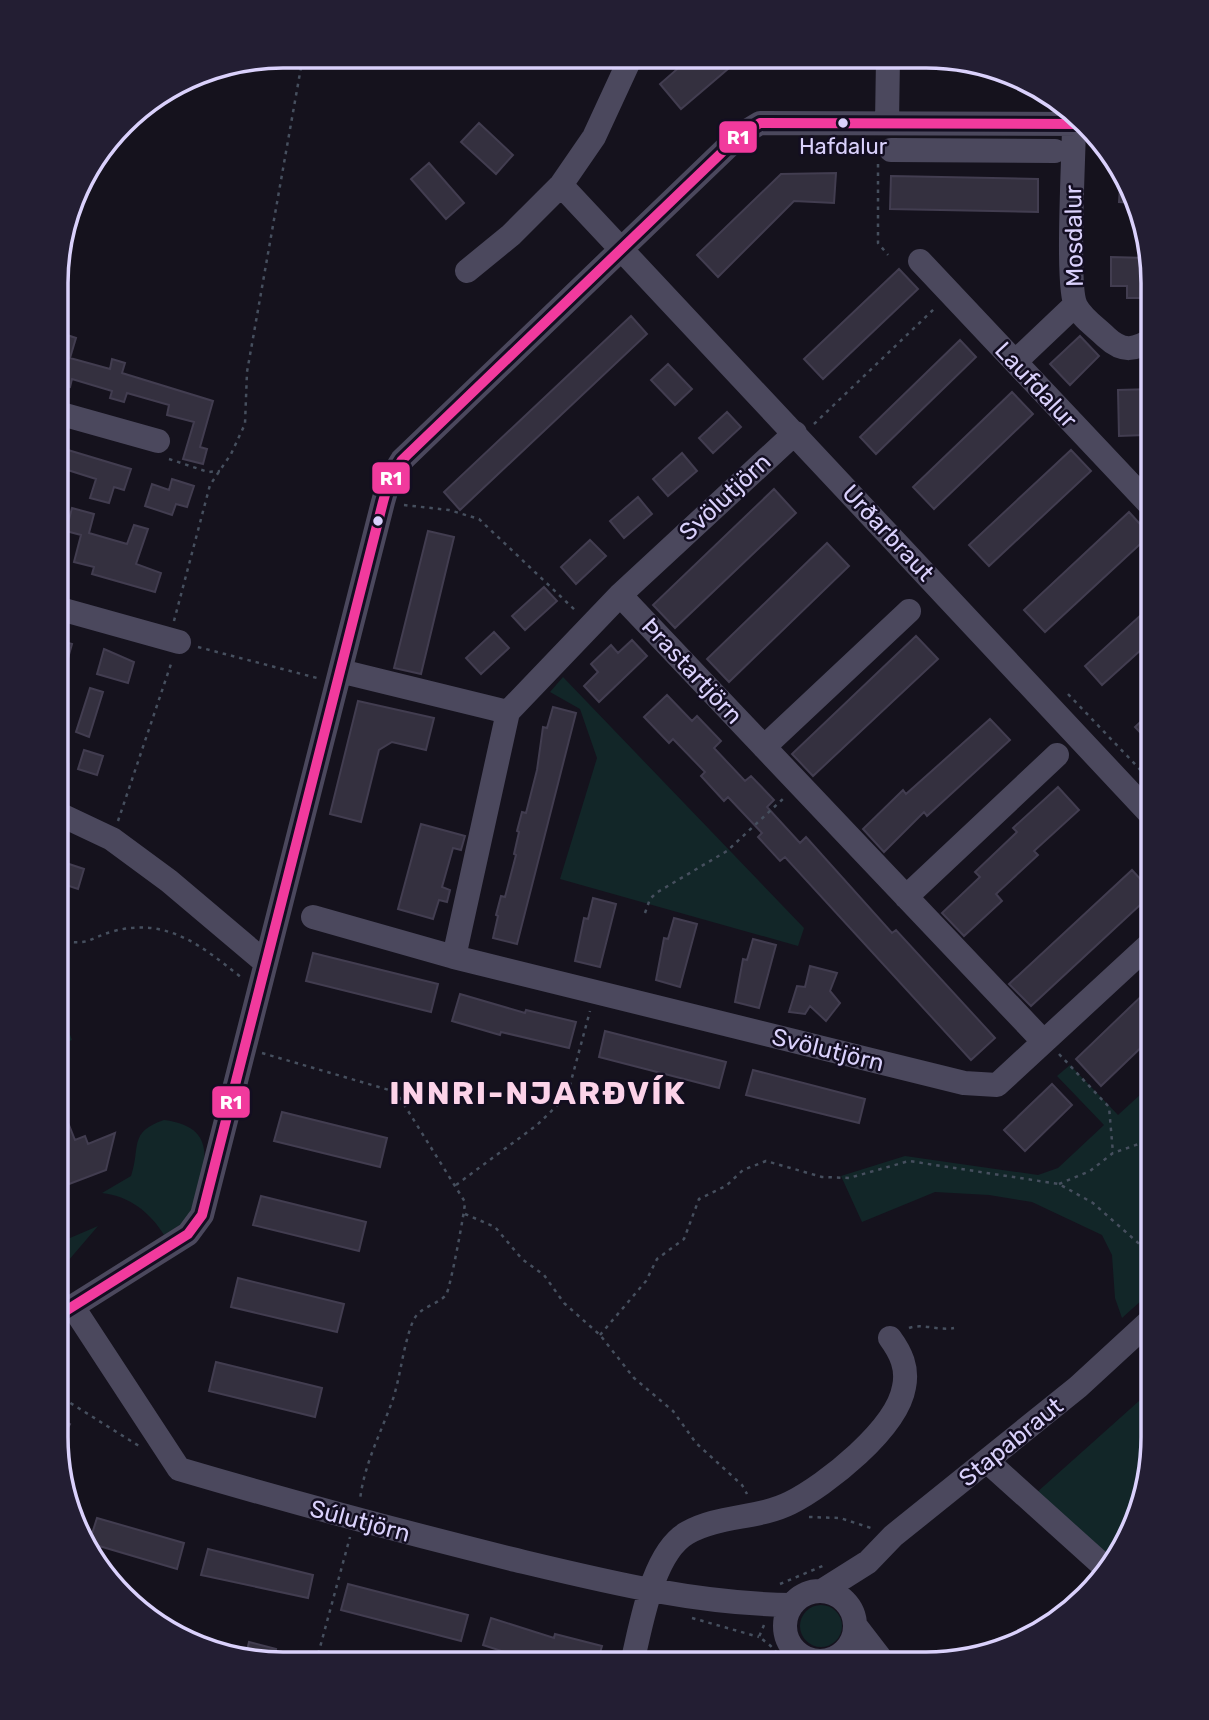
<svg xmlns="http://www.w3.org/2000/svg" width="1209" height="1720" viewBox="0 0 1209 1720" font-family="Rubik,sans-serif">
  <rect width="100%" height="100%" fill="#15121d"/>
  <!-- green -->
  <path fill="#122628" d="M563,677L804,928L798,946L560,879L597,758L580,709L550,692Z
    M57,1001L72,1040L57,1046Z
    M1070,1065L1118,1115L1153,1083V1290L1122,1318L1115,1298L1112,1255L1102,1235L1032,1202L989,1195L935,1192L862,1222L841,1176L905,1156L1038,1175L1058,1168L1104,1125L1057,1076Z
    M164,1120C228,1128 200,1178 188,1220L164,1235C150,1212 129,1196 102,1193L131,1176C141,1147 128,1132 164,1120Z
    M98,1226L56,1275V1244Z
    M1147,1399L1153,1402L1152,1452L1114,1564L1035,1494L1139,1401Z
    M800 1626a21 21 0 1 1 42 0a21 21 0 1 1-42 0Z"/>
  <!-- building -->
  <path fill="#34303f" stroke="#423d50" stroke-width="2" d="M691,57H742L681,109L660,84Z
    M479,123L513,155L496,174L461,142Z
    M429,163L464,203L446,219L411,179Z
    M1121,172L1130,183L1135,203L1119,202Z
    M836,173L834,203L794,201L718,277L697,255L781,174Z
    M891,176L1038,179V212L890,209Z
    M1111,257L1147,258L1153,282L1150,298H1127V286H1111Z
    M899,269L918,289L823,379L804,359Z
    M631,316L647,334L460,510L444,492Z
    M58,332L76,338L70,358L110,369L112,359L125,363L122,373L213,401L200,447L207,449L203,464L183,459L194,422L167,415L169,405L127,393L124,402L110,398L112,391L72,379L70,387L62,385L61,389H58Z
    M1080,336L1099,356L1070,385L1050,364Z
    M960,340L976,357L876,454L860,437Z
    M668,364L692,389L675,405L651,380Z
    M1153,389V420L1144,421L1145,435L1119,436L1118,390Z
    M1012,392L1033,414L934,509L913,487Z
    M727,412L741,427L713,453L699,438Z
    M58,447L131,469L124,490L114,487L109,503L90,498L96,479L58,467Z
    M1071,450L1091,471L989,566L969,545Z
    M682,453L697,471L668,496L653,479Z
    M172,479L194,486L187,507L176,504L172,515L145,506L152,484L169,490Z
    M774,489L796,513L675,628L653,605Z
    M638,497L652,514L624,538L610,521Z
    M72,508L94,514L89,533L127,544L134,525L148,529L136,564L161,573L155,592L92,574L94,567L74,562L81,535L66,531Z
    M1129,512L1150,535L1045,632L1024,610Z
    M428,531L454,537L421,674L394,668Z
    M590,540L606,556L576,584L561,567Z
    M827,543L849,566L729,682L707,659Z
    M544,587L557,601L525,630L512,616Z
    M1153,604V639L1102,685L1085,666Z
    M494,632L509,648L481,674L466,658Z
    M916,636L938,659L813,776L792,754Z
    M57,640L72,644L61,683L57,682Z
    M632,640L647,656L599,702L584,686L598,672L591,664L611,645L618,653Z
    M104,649L134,662L128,683L97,674Z
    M90,688L103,692L89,737L76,732Z
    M667,695L692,721L697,716L721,741L714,748L745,781L751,776L774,800L767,807L800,843L806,837L892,933L896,930L995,1038L971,1060L785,857L780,861L758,837L762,833L728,797L724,801L701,776L705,772L673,739L669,743L644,717Z
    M358,701L434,718L426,750L392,742L379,750L361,822L330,814Z
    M553,707L576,713L517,944L493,938L498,916L496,915L501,896L505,897L516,855L514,854L519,832L517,831L522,812L526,813L537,770L543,727L547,728Z
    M1153,710V746L1135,727Z
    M990,719L1010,740L927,816L924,812L884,852L863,829L903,790L906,794Z
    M84,750L103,756L97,775L78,769Z
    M1058,787L1079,810L1034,851L1038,855L996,894L1002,901L964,936L942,913L980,877L975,872L1017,832L1013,828Z
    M421,824L465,836L461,850L453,848L442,887L450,890L447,902L439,900L433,919L398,909Z
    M57,860L84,869L78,889L57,882Z
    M1132,870L1153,893L1031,1006L1009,984Z
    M593,898L616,904L600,967L575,961L584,918L588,919Z
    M674,918L697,924L680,987L656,980L664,938L668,939Z
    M753,939L776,945L759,1008L735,1002L743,959L747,960Z
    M313,953L438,984L431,1012L306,981Z
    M810,966L837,973L830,991L840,1003L826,1021L810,1006L805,1014L789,1012L797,986L805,987Z
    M1153,985V1036L1101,1086L1076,1059Z
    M460,994L525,1013L526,1010L576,1022L569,1048L501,1032L500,1035L452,1021Z
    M605,1031L726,1062L719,1088L599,1057Z
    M753,1070L865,1099L859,1123L746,1095Z
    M1052,1084L1072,1105L1025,1151L1004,1130Z
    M57,1095L75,1140L85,1136L88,1144L115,1133L106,1170L56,1189Z
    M282,1112L387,1138L380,1167L274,1141Z
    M261,1196L366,1222L359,1251L253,1225Z
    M238,1278L344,1304L337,1332L231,1307Z
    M216,1362L322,1388L315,1417L209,1391Z
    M56,1416L70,1424L58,1445L56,1438Z
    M97,1518L184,1543L177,1569L89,1543Z
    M208,1549L313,1575L308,1598L201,1575Z
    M348,1584L468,1615L461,1641L341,1610Z
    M491,1618L554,1638L555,1634L602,1646L597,1663H560L531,1655L529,1660L483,1645Z
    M249,1642L276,1649L272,1662L245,1659Z"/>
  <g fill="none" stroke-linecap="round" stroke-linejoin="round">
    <!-- path -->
    <path stroke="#464f5e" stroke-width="2.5" stroke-dasharray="3.5 5" stroke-linecap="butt" d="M878,164V243L888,255
      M814,424L935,308
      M169,459L208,472L220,471
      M404,505L449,510L479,519L576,611
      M174,621L210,485L231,454L245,424L247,372L303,56
      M198,647L317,678
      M1068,694L1153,783
      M118,821L172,661
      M645,913L650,899L656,893L727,851L785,797
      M57,939C89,947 86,939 114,931C168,917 203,947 242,978
      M262,1053L389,1090L400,1098L465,1202C465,1210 450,1290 446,1295C436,1306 420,1306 413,1321C403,1346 401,1374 393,1399C381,1433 364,1464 360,1500
      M1059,1054L1109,1107L1113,1153
      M1059,1184L1090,1171L1113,1153L1153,1139
      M456,1185L537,1125L567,1096L590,1011
      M465,1214L495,1227L522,1259L544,1275L564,1303L600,1335L634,1378L673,1411L696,1443L742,1485L747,1494
      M909,1328C923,1323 938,1331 954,1328
      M600,1335L646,1281L657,1259L684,1239L699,1199L726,1186L743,1170L766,1161L822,1177L849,1178L909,1161L1059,1184L1093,1203L1153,1256
      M56,1394L139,1446
      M809,1517L840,1518L874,1529
      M780,1584L825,1565
      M692,1618L759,1637
      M764,1625L759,1637C769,1644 779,1651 781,1664
      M316,1662L350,1537"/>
    <!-- minor -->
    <path stroke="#4b485d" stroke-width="24" d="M631,57L594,137L561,185L1153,817
      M887,123L888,58
      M1074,124C1074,155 1066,287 1076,306C1082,318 1097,328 1106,337C1123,353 1135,350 1153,339
      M891,150L1055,151
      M920,261L1153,508
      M467,271L511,235L561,185
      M1016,361L1075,305
      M58,413L158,441
      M620,595L1043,1041
      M57,608L179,642
      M340,671L508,712
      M764,747L909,611
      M57,813L112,839L169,881L266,963
      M906,897L1057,755
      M313,917L454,957L508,712L620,595L795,433
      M454,957L964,1083L997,1085L1153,941
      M73,1307L179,1469C291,1502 403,1532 516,1560C608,1582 697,1604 792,1605
      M56,1317L188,1234L202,1215L383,502L389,481L402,460L740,135L760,123L1082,124
      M988,1462L1108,1570
      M822,1591L868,1562L893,1536L1078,1387L1153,1318
      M785 1626a35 35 0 1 1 70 0a35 35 0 1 1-70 0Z
      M855,1625L885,1664
      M632,1663C641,1627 652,1553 687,1533C718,1515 758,1519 790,1503C826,1485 897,1429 904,1387C908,1368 901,1353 890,1338"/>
    <defs>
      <path id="bus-1" d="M56,1317L188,1234L202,1215L383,502L389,481L402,460L740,135L760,123L1082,124"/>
    </defs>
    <!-- bus-1 casing -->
    <use href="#bus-1" stroke="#130e21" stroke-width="16"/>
    <!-- bus-1 -->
    <use href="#bus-1" stroke="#f13a9d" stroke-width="10"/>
  </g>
  <!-- markers -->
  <g fill="#dad1fc" stroke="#130e21" stroke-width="2.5">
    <circle cx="843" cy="123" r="6"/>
    <circle cx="378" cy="521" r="6"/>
  </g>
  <g text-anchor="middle" stroke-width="5" stroke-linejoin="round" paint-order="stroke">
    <!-- bus labels -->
    <g font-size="22" fill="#dad1fc" stroke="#130e21">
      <text x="843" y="154">Hafdalur</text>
    </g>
    <!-- street labels -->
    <g font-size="24" fill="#dad1fc" stroke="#130e21">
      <text transform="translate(1074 236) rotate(-91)" y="8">Mosdalur</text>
      <text transform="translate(1036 385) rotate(47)" y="8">Laufdalur</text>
      <text transform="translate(725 497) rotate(-43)" y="8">Svölutjörn</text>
      <text transform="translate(888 533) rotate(47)" y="8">Urðarbraut</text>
      <text transform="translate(692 671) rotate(47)" y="8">Þrastartjörn</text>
      <text transform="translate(828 1050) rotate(14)" y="8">Svölutjörn</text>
      <text transform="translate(1011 1442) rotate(-39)" y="8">Stapabraut</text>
      <text transform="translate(360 1521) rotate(15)" y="8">Súlutjörn</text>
    </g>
    <!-- district labels -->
    <g font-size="32" font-weight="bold" letter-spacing="2" fill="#fcd3e9" stroke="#130e21">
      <text x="538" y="1104">INNRI-NJARÐVÍK</text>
    </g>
  </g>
  <!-- crop -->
  <path d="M0 0H1209V1720H0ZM283 68H926A215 215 0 0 1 1141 283V1437A215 215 0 0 1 926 1652H283A215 215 0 0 1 68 1437V283A215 215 0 0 1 283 68Z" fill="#231e33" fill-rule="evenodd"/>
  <path fill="none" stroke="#dad1fc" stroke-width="3.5" d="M283 68H926A215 215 0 0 1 1141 283V1437A215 215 0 0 1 926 1652H283A215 215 0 0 1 68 1437V283A215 215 0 0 1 283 68Z"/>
  <g stroke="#130e21" stroke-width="2.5">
    <rect x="718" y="120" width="40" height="34" rx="7" fill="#f13a9d"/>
    <rect x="371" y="461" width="40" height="34" rx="7" fill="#f13a9d"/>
    <rect x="211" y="1085" width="40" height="34" rx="7" fill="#f13a9d"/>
  </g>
  <g font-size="19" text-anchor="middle" font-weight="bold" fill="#fff">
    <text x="738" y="144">R1</text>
    <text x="391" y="485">R1</text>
    <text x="231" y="1109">R1</text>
  </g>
</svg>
